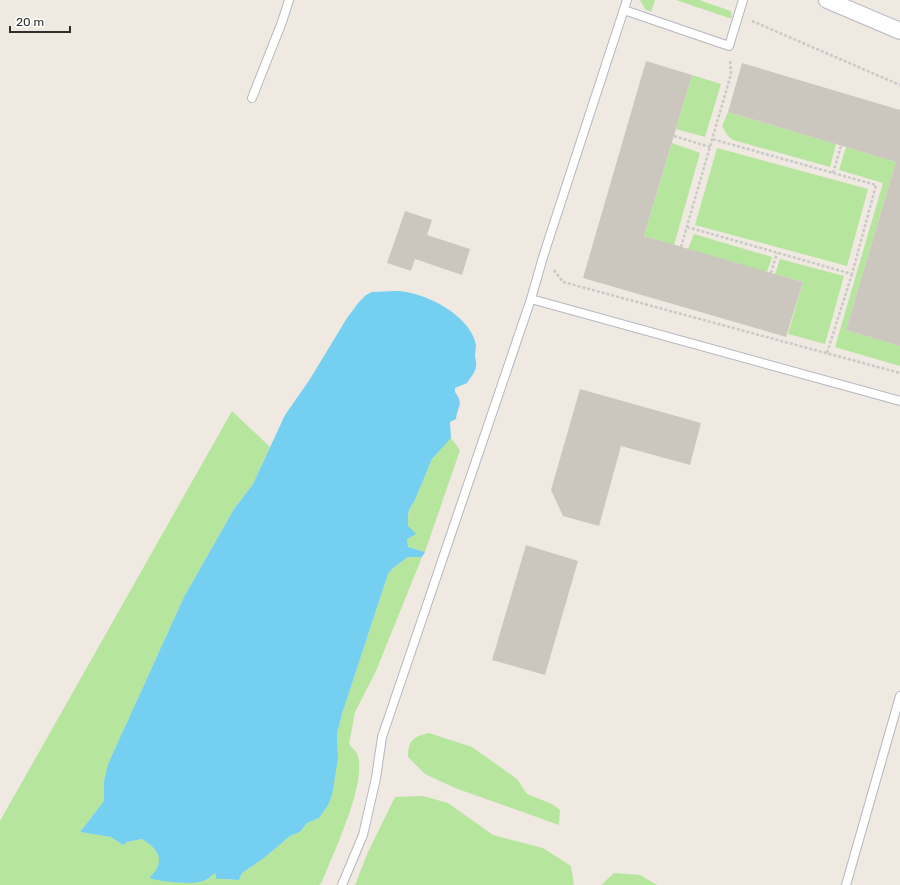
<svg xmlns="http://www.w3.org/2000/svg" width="900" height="885" viewBox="0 0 900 885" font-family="Rubik,sans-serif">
  <rect width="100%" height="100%" fill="#efe9e1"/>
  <!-- green -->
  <path fill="#b6e59e" d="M640,0H655L651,12L645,9Z
    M676,0H699L731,11L732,18H729Z
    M692,75L721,84L705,137L676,129Z
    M728,112L836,144L830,167L733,140L727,135L722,126Z
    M672,143L700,153L674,245L644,236Z
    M846,147L896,162L846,330L900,346V366L835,347L883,183L839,170Z
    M717,148L868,189L847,266L695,225Z
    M694,234L772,257L767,272L688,249Z
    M780,259L844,276L825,344L788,334L803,282L775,274Z
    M232,411L270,447L253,484L234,509L184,597L108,764L104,781V801L80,832L111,837L123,845L127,842L142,839C153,845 166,857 156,871C155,874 152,876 150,878L182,883L205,881L215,873L216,879H225L239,880L242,873L264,858L290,836L300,832L307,823L319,818L322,812L338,758L337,734L342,714L388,574L393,568L408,557H422L376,671L355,712L349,744C352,748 357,752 358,756C366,786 333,853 322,882L319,885H0V821Z
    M451,438L460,450L425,552L408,547L407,539L410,536L407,520L410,508L415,500L432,459Z
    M429,733L472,747L517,779L527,794L552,804L560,810L559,825L455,788L425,774L408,757C408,740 413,737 429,733Z
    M423,796L448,803L493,835L543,848L571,866L574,885H355L368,852L395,797Z
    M614,873L640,875L657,885H601Z"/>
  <!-- water -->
  <path fill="#75cff0" d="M396,291C423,291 471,315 476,345C476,348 475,352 475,355C475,359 477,363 476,367C475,373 470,378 467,383L455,388V392C464,405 458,404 456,419L450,422L451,438L432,459L415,500L410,508L408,514V526L416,534L407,539L408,547L425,552L422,557H408L393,568L388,574L342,714L337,734L338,758L332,795L328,805L319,818L307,823L300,832L290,836L264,858L242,873L239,880L225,879H216L215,873C211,876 208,879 204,881C190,885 164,882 149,878C166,862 160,850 142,839L127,842L123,845L111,837L80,832L104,801V781L108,764L184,597L234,509L253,484L285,415L310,379L347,318L359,302L366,295L372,292Z"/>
  <!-- building -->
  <path fill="#cbc7bf" d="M646,61L692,75L644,236L803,282L786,337L583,278Z
    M742,63L900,110V346L846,330L896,162L728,112Z
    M405,211L432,220L427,235L470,249L462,275L415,259L411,271L387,263Z
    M580,389L701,423L690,465L621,446L599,526L563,516L551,490Z
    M526,545L578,561L545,675L492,660Z"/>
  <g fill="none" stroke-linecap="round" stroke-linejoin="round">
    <defs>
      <path id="lane" d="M624,10L729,46L743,0
        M252,98L282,22L289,0
        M531,299L900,401
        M342,885L363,835L376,778L382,737L531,299L543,257L627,0
        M846,885L900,696"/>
      <path id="street" d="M827,0L900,31"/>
    </defs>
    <!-- lane casing -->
    <use href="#lane" stroke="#b4b7c1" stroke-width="10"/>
    <!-- street casing -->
    <use href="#street" stroke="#b4b7c1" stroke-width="18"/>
    <!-- path -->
    <path stroke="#c9c9c9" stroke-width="2.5" stroke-dasharray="3 2" stroke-linecap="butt" d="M752,21L900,85
      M674,136L710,147
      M833,173L841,146
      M687,227L852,274L876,185L712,139
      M681,247L731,74L730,60
      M554,270L563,282L900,373
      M771,273L777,253
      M827,353L852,274"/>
    <!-- lane -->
    <use href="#lane" stroke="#fff" stroke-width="8"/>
    <!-- street -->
    <use href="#street" stroke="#fff" stroke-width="16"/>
  </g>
  <!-- scale -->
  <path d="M10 26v6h60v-6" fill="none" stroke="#2e2e2e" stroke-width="2"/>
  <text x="16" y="26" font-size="12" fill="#2e2e2e" stroke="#ffffff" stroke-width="3" paint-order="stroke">20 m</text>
</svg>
